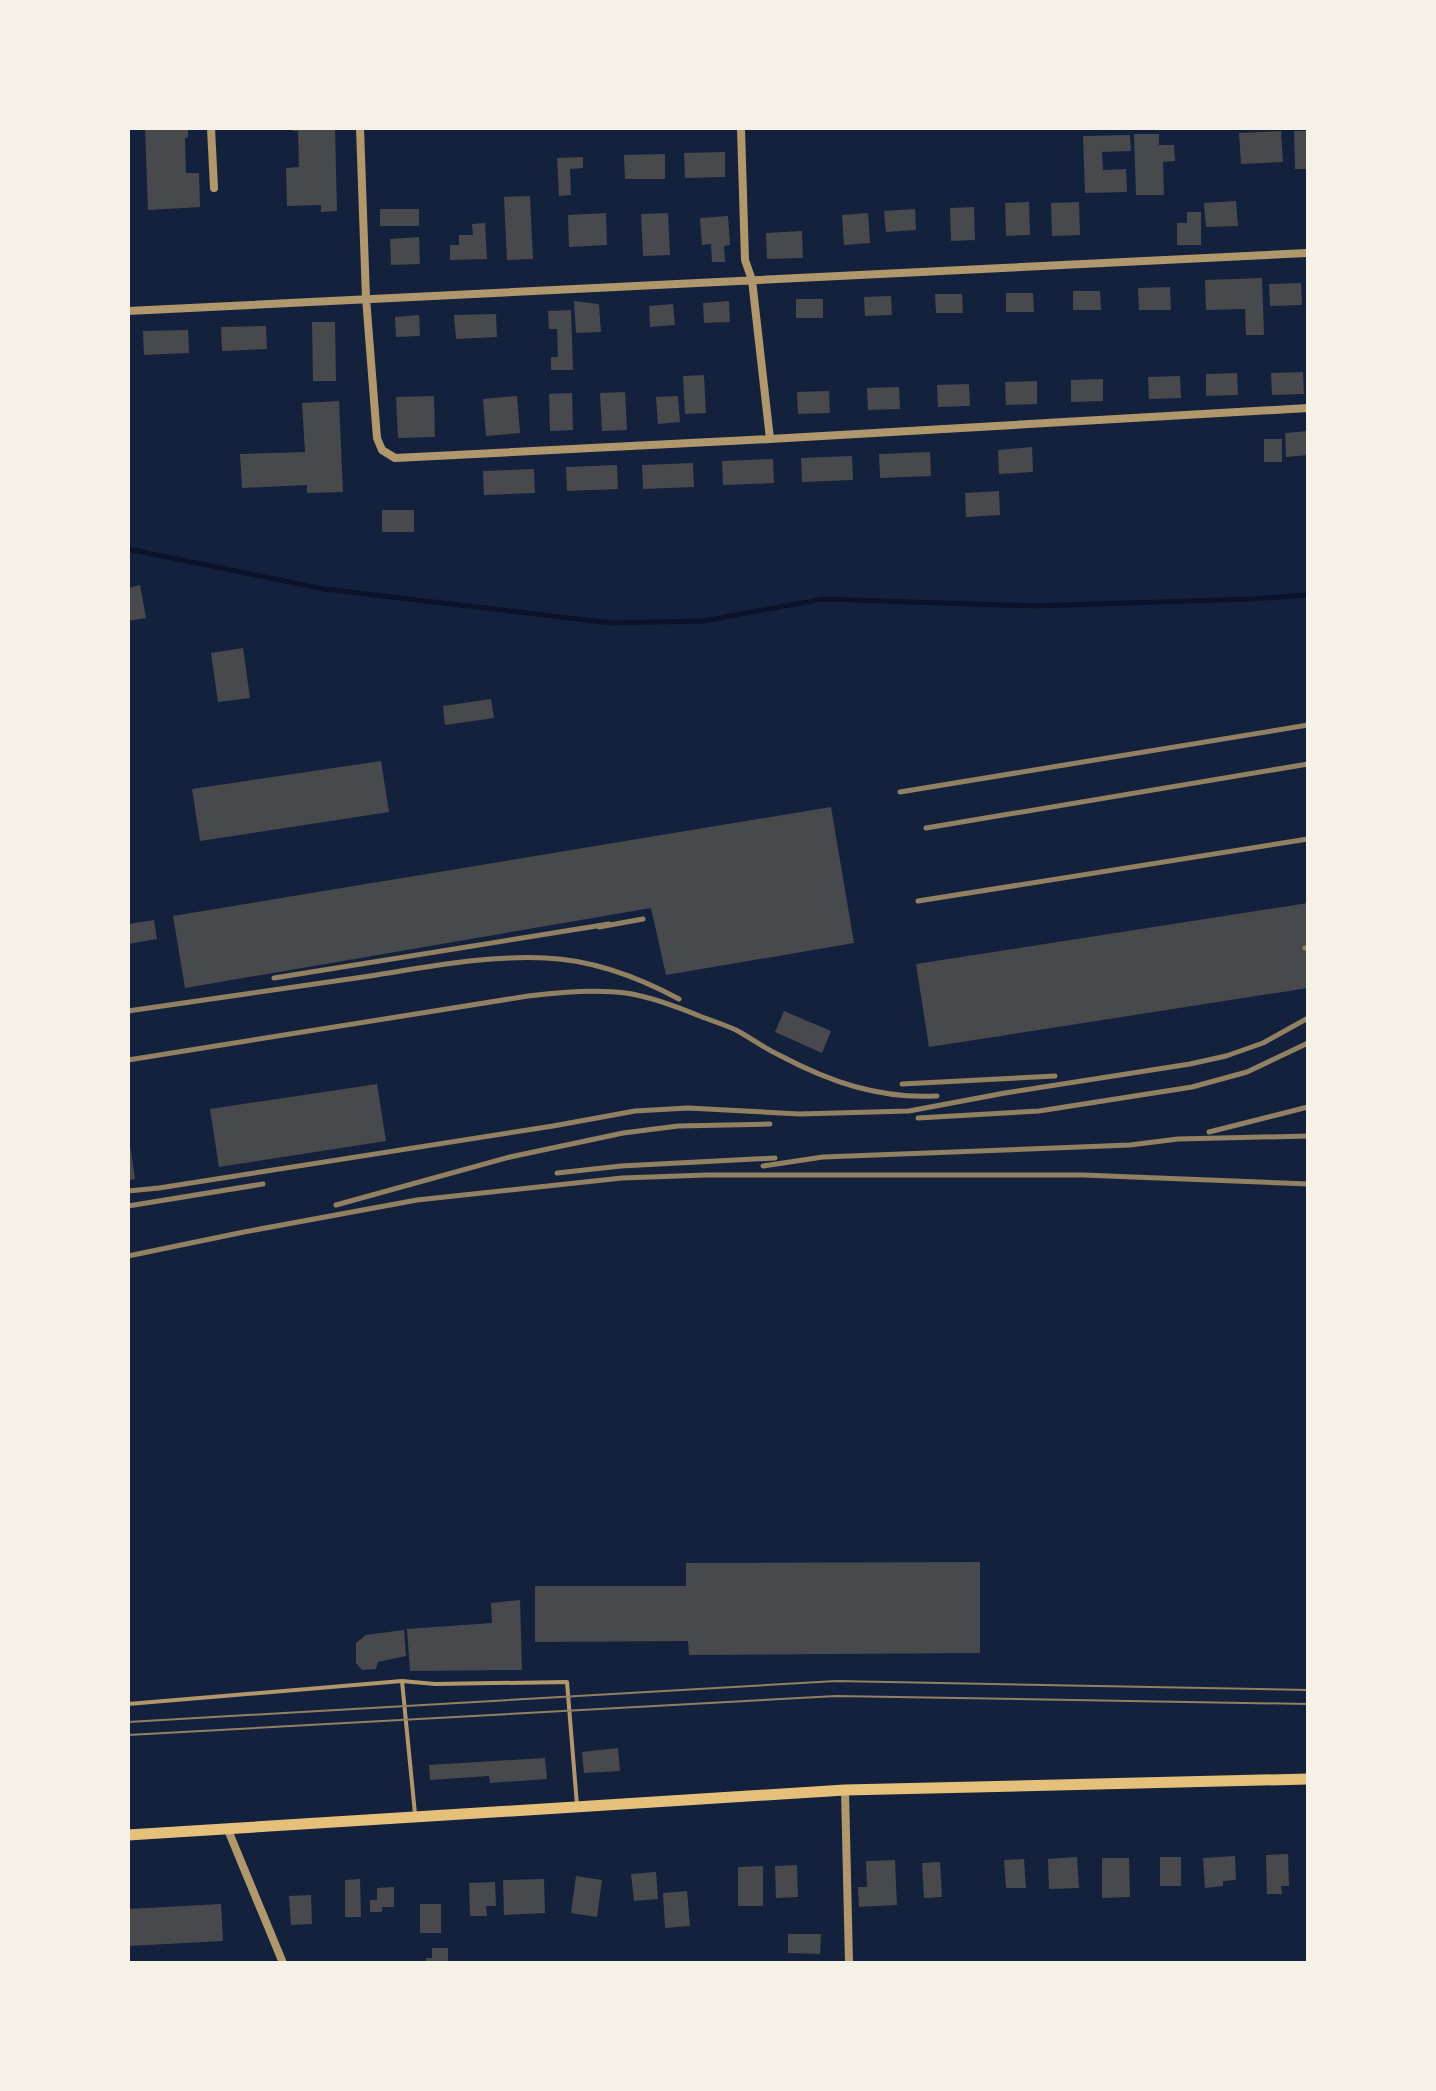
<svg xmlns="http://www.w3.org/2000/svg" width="1436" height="2091" viewBox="0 0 1436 2091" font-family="Rubik,sans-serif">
  <rect width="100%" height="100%" fill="#14213d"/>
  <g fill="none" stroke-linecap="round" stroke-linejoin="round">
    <!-- stream -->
    <path stroke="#0b132b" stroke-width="5" d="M128,549L324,589L611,623L703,621L823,599L1035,606L1251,599L1308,595"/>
  </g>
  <!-- building -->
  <path fill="#48494c" d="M145,128H188V138H185L186,173H199L200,207L148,210Z
    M293,128H335L337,211L321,212V205L287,206L286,168L299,167L298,131H293Z
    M1281,131L1283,162L1241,164L1239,133Z
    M1294,131H1308V169H1295Z
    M1134,134H1159V145H1174L1175,161L1163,162L1164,195H1136Z
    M1130,135L1131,151L1102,152L1103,170L1126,169L1127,192L1085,193L1083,136Z
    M725,152V177L685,178L684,153Z
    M665,154V179H625L624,155Z
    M583,157V168L570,169L571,195L559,196L557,158Z
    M530,196L533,259L507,260L504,197Z
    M1236,201L1238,226L1206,227L1204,203Z
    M1029,202L1030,235L1006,236L1005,203Z
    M1079,202L1080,235L1052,236L1051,203Z
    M974,207L975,240L951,241L950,208Z
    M380,209H419V226H380Z
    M915,209L916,230L886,232L884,211Z
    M1187,212H1201V245H1177V223H1187Z
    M606,213L607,245L569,247L568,215Z
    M668,213L670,255L643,256L641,214Z
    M868,213L870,243L844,245L842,215Z
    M728,216L730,245L724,246L725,262H712L711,244L702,245L700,218Z
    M485,223L487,259L450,260V245H459V235H473L472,224Z
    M802,231L803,258L767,259L766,233Z
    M419,237L420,264L391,265L390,239Z
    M1262,278L1264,335H1246L1245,309L1206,310L1205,280Z
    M1301,283L1302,305L1270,306L1269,284Z
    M1170,287L1171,310H1139L1138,288Z
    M1073,291H1100L1101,310H1073Z
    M1006,293H1033L1034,312H1006Z
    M935,294H962L963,313H936Z
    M891,296L892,315L865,316L864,297Z
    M796,299H823V318H796Z
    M574,301L599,304L601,332L576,333Z
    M729,301L730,322L704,323L703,303Z
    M673,304L675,325L650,327L649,306Z
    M571,310L573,370H551V357H558L557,329H549L548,311Z
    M496,314L497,337L456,339L454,315Z
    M419,315L420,336L396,337L395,317Z
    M312,322H335L336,381H313Z
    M266,326L267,349L222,351L221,327Z
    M188,330L189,353L144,355L143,331Z
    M1303,372L1304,394L1272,395L1271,373Z
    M1237,373L1238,395L1206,396V374Z
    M704,375L706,413L685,414L683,376Z
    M1180,376L1181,398L1149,399L1148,377Z
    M1103,379V401L1071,402V380Z
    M1037,381V404L1006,405L1005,382Z
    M969,384L970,406L938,407L937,385Z
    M899,387L900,409L868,410L867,388Z
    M829,391L830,413L798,414L797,392Z
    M625,392L627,430L602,431L600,393Z
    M572,393L573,430L550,431L549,394Z
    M434,396L435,437L398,438L396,397Z
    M517,396L520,433L486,436L483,399Z
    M678,396L680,422L658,424L656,397Z
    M339,401L343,492L307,493V485L242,488L240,454L305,452L302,403Z
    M1308,431V455L1286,457L1285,433Z
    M1264,439H1282V462H1264Z
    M1032,447L1033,472L999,474L998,450Z
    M930,452L931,476L880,478L879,454Z
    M852,456L853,480L802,482L801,458Z
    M773,459L774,483L723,485L722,461Z
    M693,463L694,487L643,489L642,465Z
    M617,465L618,489L567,491L566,467Z
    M534,469L535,493L484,495L483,471Z
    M999,491L1000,515L966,517L965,493Z
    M382,510H414V532H382Z
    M140,585L146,618L128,621V588Z
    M243,648L250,698L218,702L211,653Z
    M491,699L494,718L445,725L443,706Z
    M381,761L389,812L200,841L192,789Z
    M831,807L854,943L666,975L651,908L185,988L173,916Z
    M1308,903V988L929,1047L916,964Z
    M154,920L157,939L128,944V924Z
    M784,1011L831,1031L822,1053L775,1032Z
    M377,1084L386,1141L219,1167L210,1109Z
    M128,1145H130L135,1179L128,1180Z
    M980,1562V1653L689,1655L688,1641L535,1642V1586H686V1563Z
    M520,1600L522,1670L410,1671L407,1629L492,1623L491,1603Z
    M404,1630L406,1656L378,1662L376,1669L362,1670L356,1663V1643L366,1635Z
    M618,1748L620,1771L584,1773L582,1752Z
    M545,1758L547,1779L490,1783L489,1776L430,1780L429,1765Z
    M1288,1854L1289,1886H1281L1282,1894H1267L1266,1855Z
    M1235,1856L1236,1880L1223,1881V1886L1205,1888L1203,1858Z
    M1077,1857L1079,1888L1049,1889L1048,1859Z
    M1160,1857H1181V1886H1160Z
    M1102,1858H1129L1130,1897L1102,1898Z
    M1024,1859L1026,1888H1006L1004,1860Z
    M895,1860L897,1905L859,1907L858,1887H867L866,1861Z
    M940,1862L942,1897L924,1898L922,1863Z
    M797,1865L798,1897L776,1898L775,1866Z
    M763,1866V1906H738V1867Z
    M656,1872L658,1899L634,1901L631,1874Z
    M576,1876L602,1880L597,1917L571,1913Z
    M360,1879L361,1917H345V1880Z
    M544,1879L545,1913L504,1915L503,1880Z
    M495,1882L496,1906H486L487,1916H470L469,1883Z
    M394,1887V1907H382V1912H370V1900H377V1888Z
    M687,1891L690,1926L665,1928L663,1893Z
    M311,1895L312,1924L291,1925L289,1896Z
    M221,1904L223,1941L128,1946V1909Z
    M420,1904H441V1933H420Z
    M788,1934H821L820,1954L788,1953Z
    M432,1948H448V1963H426V1958H432Z"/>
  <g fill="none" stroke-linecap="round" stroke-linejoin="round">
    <!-- service -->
    <path stroke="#b1986c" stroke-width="4" d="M402,1681L435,1684L567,1682L577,1805
      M128,1704L402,1681L415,1814"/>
    <!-- minor -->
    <path stroke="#b1986c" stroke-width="8" d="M211,128L214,188
      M360,128L366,298L377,438L382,450L395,458L770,439L1308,408
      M741,128L745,260L752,280L770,439
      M128,311L1308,253
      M845,1790L849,1963
      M228,1830L283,1963"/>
    <!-- secondary -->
    <path stroke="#e5c07b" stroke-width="11" d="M128,1835L845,1790L1308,1779"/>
    <!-- tram -->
    <path stroke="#918062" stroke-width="2" d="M128,1722L836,1681L1308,1690
      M128,1735L836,1696L1308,1704"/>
    <!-- rail -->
    <path stroke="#918062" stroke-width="5" d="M900,792L1308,725
      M926,828L1308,764
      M918,901L1308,839
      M599,927L643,919
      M1305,948H1308
      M274,978L609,924
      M128,1011C209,999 289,988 370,976C428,967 487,955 546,958C594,960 638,977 679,999
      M128,1060L528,996C560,992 593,989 626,993C652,997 678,1007 702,1017C713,1021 725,1025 736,1030C751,1038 764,1048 779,1055C830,1082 879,1099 937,1096
      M902,1084L1055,1076
      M918,1118L1039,1111L1192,1087L1247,1072L1308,1043
      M1209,1132L1308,1107
      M763,1166L823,1157L1130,1145L1178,1139L1308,1136
      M557,1173L621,1166L775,1158
      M128,1191L159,1188L553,1126L635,1111L688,1108L799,1114L909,1111L1005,1093L1190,1064L1226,1056L1263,1043L1308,1018
      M336,1205L510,1157L623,1133L678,1126L770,1124
      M128,1206L263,1184
      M128,1256L244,1232L417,1200L622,1178L707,1175H1083L1308,1184"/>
  </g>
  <!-- border -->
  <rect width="1436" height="2091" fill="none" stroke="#f6f1e7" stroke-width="260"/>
</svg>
